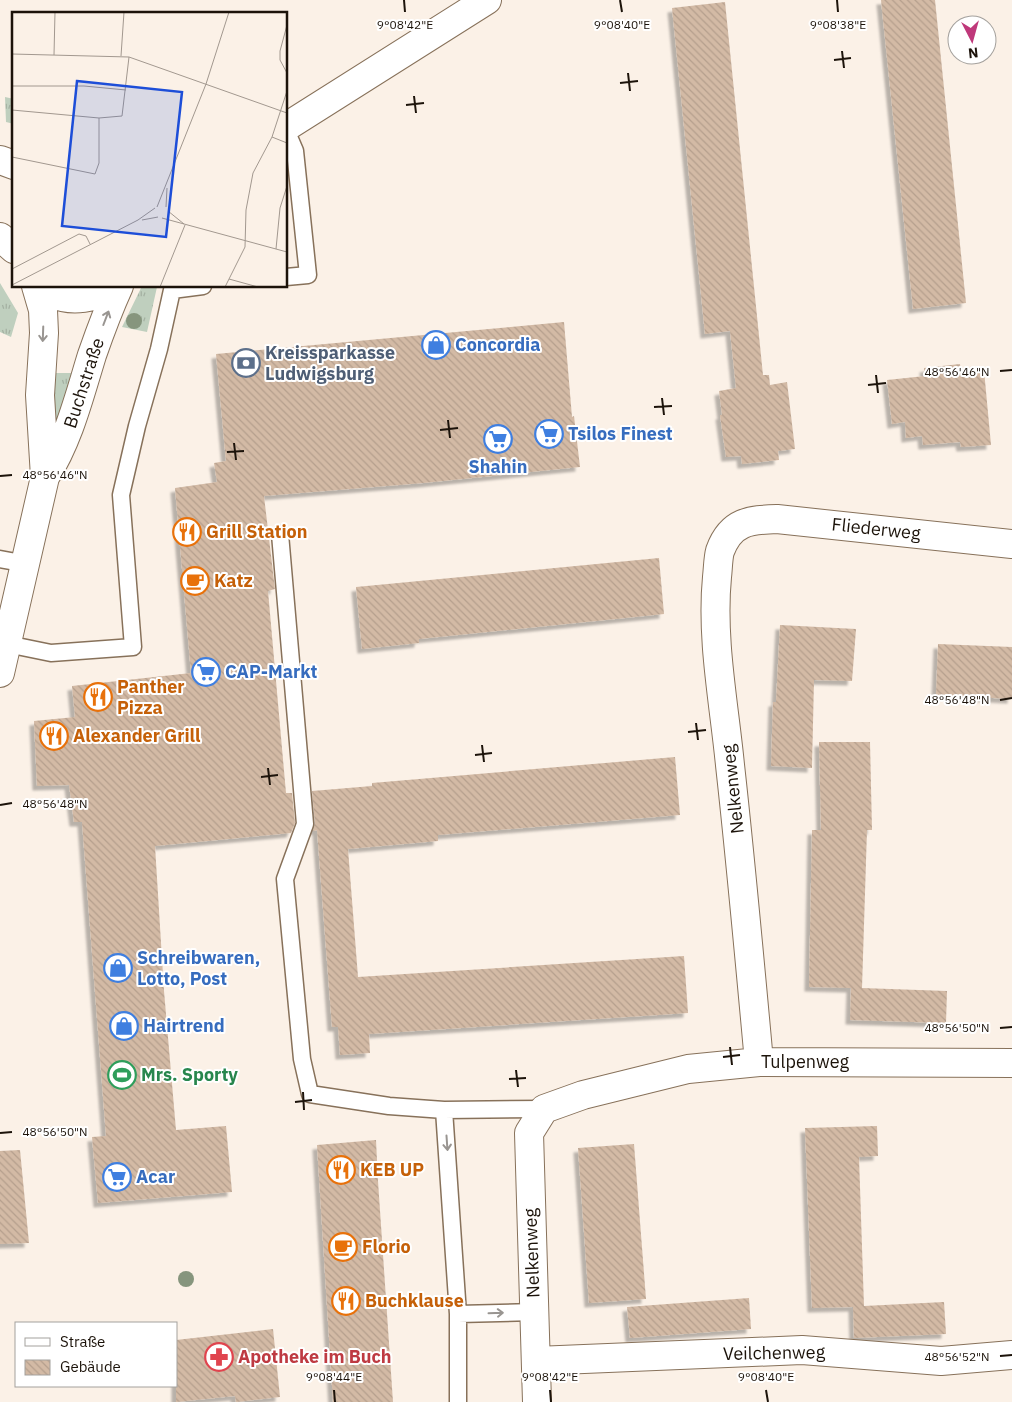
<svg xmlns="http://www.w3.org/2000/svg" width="1012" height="1402" viewBox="0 0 1012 1402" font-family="'IBM Plex Sans',sans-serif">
  <defs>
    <pattern id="grass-tufts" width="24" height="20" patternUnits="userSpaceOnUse" patternTransform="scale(1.25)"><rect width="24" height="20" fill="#bfcfbe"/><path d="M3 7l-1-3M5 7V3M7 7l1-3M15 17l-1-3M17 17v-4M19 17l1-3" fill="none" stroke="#a4b1a2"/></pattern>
    <pattern id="building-back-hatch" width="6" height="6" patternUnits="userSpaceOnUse" patternTransform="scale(1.25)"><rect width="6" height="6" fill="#d3baa5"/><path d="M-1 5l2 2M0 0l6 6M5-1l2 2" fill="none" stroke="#b59f8d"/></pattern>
    <filter id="shadow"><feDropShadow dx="-4.5" dy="4.5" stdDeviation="1" flood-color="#0004"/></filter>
  </defs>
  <rect width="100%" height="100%" fill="#fbf1e7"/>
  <!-- grass -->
  <path fill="url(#grass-tufts)" d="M5,97L14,99V124L6,122Z
    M0,283L18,313L11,337L0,332Z
    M142,286L157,287L147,332L122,327Z
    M51,373H78L62,431L49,430Z"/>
  <!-- building -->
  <path fill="url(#building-back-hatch)" filter="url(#shadow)" d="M881,0H935L966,303L913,309Z
    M725,2L763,375H769L770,385L787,382L795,449L778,451L779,460L742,464L741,456L726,457L720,415H722L719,391L736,388L730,331L705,334L672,8Z
    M564,322L572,417L574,416L580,467L423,483L264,496L275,589L268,591L286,793H292L295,823L291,833L155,846L164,991L176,1130L226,1126L232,1192L98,1203L92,1137L106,1136L82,822H74L69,785L37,786L34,721L75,717L72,686L191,673L175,488L217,482L214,463L226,461L216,354Z
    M960,364L961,373L984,370L991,445L961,447L960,442L923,445L922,436L906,438L905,422L892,424L887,380L925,376L924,368Z
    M659,558L664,614L419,639V643L362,649L356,587Z
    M780,625L856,629L852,681L814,680L812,768L771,766L773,702H776Z
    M938,644L1012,647V699L936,695Z
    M819,742H870L872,830H867L862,988L947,991L946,1023L850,1020L851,988L809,987L812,830H821Z
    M675,757L680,815L438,835V841L348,849L358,977L684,956L688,1013L369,1034L370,1053L340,1055L338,1027H332L317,830L313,831L315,823L312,791L372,786V783Z
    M877,1126L878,1156L859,1157L864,1306L944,1302L946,1334L854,1338L853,1307L812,1308L805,1128Z
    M376,1140L378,1181L393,1402H333L317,1145Z
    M634,1144L646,1299L589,1303L578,1148Z
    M20,1150L29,1243L0,1244V1151Z
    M749,1298L751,1329L630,1338L627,1307Z
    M273,1329L280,1397L236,1402L235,1396L176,1402V1340Z"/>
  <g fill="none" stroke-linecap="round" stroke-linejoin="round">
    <defs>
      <path id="service" d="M286,130L295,151L308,275L286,277
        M280,534L305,824L285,879L302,1059L310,1094L389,1106L444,1110L544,1109
        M0,559L27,564
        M7,644L51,653L133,647L121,495L137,426L159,349L172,290L203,286
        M444,1110L458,1314V1402
        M458,1314L534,1312"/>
      <path id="minor" d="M286,127L487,0
        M0,160L14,165
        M0,237L14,249
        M39,286C43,289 48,293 53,294C71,302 97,299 113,286
        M45,477C69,439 79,397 92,355C100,332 109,308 119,286
        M0,673L45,477L40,395L44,333L43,310L36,286
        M759,1062C750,963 741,864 730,765C724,703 711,639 717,577C718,569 718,558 720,551C731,521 750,520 777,519L1012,544
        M536,1361L802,1350L941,1361L1012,1355
        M537,1402L529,1133L544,1109L583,1095L688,1069L759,1062L1012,1063"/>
    </defs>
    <!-- service casing -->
    <use href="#service" stroke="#87715a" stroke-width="19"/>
    <!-- minor casing -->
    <use href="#minor" stroke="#87715a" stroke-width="30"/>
    <!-- service -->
    <use href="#service" stroke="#fff" stroke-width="16"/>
    <!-- minor -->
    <use href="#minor" stroke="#fff" stroke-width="28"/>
  </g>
  <!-- trees -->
  <g fill="#86957d">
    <circle cx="134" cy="321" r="8"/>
    <circle cx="186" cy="1279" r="8"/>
  </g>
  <!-- one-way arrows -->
  <defs><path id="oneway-shaft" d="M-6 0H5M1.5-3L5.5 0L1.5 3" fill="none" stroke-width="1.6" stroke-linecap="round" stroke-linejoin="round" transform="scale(1.25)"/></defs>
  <g stroke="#999591">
    <use href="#oneway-shaft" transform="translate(106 318) rotate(-69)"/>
    <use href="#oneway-shaft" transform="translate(43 334) rotate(92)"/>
    <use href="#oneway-shaft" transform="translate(447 1143) rotate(86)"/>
    <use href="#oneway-shaft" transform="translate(496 1313) rotate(-2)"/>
  </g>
  <!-- ticks -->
  <path fill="none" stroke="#1c130a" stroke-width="2" d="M404,0L405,12M620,0L622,12M837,0L838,12M842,51L844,68M834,60L851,58M628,73L630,91M620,83L638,81M414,96L416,113M406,105L424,103M1000,371L1012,370M876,375L878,393M868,385L886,383M662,398L664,415M654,407L672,406M448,420L450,438M440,430L458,428M234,443L236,460M227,452L244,451M0,476L12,475M1000,700L1012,698M696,723L698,740M688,732L706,730M482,745L484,762M475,755L492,753M268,768L270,785M261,777L278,775M0,805L12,803M1000,1028L1012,1027M730,1047L732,1065M723,1057L740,1055M516,1070L518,1087M509,1079L526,1078M303,1092L304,1110M295,1102L312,1100M0,1133L12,1132M1000,1356L1012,1355M334,1390L335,1402M550,1390L551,1402M766,1390L768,1402"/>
  <!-- icons -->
  <defs>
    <symbol id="shop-ring" viewBox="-11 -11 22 22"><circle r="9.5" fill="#fff" stroke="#3f7fe0" stroke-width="1.5"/><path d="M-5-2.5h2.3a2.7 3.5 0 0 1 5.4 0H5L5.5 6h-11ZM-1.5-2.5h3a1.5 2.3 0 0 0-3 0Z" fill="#3f7fe0"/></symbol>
    <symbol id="bank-ring" viewBox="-11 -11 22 22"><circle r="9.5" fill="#fff" stroke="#5c6f8a" stroke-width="1.5"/><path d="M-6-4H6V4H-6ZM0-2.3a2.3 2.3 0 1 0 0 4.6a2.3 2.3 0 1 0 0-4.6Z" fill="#5c6f8a"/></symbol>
    <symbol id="supermarket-ring" viewBox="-11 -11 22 22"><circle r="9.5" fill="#fff" stroke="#3f7fe0" stroke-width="1.5"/><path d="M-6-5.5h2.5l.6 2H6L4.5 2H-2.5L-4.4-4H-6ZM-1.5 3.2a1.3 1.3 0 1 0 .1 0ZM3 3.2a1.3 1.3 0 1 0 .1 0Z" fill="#3f7fe0"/></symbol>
    <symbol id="restaurant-ring" viewBox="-11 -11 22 22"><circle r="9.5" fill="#fff" stroke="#e8710a" stroke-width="1.5"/><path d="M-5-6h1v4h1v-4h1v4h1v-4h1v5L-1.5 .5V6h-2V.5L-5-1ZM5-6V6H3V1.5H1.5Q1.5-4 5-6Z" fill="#e8710a"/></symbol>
    <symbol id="cafe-ring" viewBox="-11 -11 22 22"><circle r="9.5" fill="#fff" stroke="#e8710a" stroke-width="1.5"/><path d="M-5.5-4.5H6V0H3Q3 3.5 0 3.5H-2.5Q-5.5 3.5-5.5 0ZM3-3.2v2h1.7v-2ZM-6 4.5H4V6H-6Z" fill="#e8710a"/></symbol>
    <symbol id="stadium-ring" viewBox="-11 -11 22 22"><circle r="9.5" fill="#fff" stroke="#2e9e5b" stroke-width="1.5"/><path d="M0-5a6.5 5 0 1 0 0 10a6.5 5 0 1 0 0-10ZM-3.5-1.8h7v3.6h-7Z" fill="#2e9e5b"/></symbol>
    <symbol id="pharmacy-ring" viewBox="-11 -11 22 22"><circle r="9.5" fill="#fff" stroke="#e0444e" stroke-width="1.5"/><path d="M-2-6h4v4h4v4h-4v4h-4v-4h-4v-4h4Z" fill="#e0444e"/></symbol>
  </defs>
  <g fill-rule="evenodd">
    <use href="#shop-ring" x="420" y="329" width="32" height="32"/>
    <use href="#bank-ring" x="230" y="347" width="32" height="32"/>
    <use href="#supermarket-ring" x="533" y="418" width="32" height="32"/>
    <use href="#supermarket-ring" x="482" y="423" width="32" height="32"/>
    <use href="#restaurant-ring" x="171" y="516" width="32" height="32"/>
    <use href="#cafe-ring" x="179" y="565" width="32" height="32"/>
    <use href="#supermarket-ring" x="190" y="656" width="32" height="32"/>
    <use href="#restaurant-ring" x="82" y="681" width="32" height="32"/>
    <use href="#restaurant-ring" x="38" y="720" width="32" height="32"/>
    <use href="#shop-ring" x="102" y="952" width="32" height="32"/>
    <use href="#shop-ring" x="108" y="1010" width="32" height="32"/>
    <use href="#stadium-ring" x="106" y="1059" width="32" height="32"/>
    <use href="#restaurant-ring" x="325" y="1154" width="32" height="32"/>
    <use href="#supermarket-ring" x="101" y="1161" width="32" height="32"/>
    <use href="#cafe-ring" x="327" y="1231" width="32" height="32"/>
    <use href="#restaurant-ring" x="330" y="1285" width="32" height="32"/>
    <use href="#pharmacy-ring" x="203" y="1341" width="32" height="32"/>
  </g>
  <g text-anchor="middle" stroke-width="4" stroke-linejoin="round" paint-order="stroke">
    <!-- shop labels -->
    <g font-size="18" font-weight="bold" fill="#366cbe" stroke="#fff" text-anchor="start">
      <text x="455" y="351">Concordia</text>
      <text x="568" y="440">Tsilos Finest</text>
      <text x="498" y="473" text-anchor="middle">Shahin</text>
      <text x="225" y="678">CAP-Markt</text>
      <text x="137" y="964">Schreibwaren,<tspan x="137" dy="21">Lotto, Post</tspan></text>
      <text x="143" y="1032">Hairtrend</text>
      <text x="136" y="1183">Acar</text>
    </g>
    <!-- service labels -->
    <g font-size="18" font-weight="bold" fill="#4e5e75" stroke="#fff" text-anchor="start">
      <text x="265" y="359">Kreissparkasse<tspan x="265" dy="21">Ludwigsburg</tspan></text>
    </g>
    <!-- street labels -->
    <g font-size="18" fill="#1c130a" stroke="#fff">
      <text transform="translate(84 383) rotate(-72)" y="6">Buchstraße</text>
      <text transform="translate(876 529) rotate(6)" y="6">Fliederweg</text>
      <text transform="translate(733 789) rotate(-96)" y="6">Nelkenweg</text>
      <text x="805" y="1068">Tulpenweg</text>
      <text transform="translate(532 1253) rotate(-92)" y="6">Nelkenweg</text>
      <text transform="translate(774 1353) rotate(-1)" y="6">Veilchenweg</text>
    </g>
    <!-- food labels -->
    <g font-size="18" font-weight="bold" fill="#c56008" stroke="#fff" text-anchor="start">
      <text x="206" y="538">Grill Station</text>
      <text x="214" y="587">Katz</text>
      <text x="117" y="693">Panther<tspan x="117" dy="21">Pizza</tspan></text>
      <text x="73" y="742">Alexander Grill</text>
      <text x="360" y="1176">KEB UP</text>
      <text x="362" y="1253">Florio</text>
      <text x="365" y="1307">Buchklause</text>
    </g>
    <!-- leisure labels -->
    <g font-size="18" font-weight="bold" fill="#27864d" stroke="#fff" text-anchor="start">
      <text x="141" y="1081">Mrs. Sporty</text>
    </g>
    <!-- health labels -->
    <g font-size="18" font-weight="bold" fill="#be3a42" stroke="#fff" text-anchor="start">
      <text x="238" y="1363">Apotheke im Buch</text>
    </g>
  </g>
  <!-- overview -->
  <g transform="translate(12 12)">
    <rect width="275" height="275" fill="#fbf1e7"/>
    <path fill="none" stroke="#a2988f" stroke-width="1" d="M275,13L268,39V48L275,61M0,42L117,45L275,101M42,43L43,0M109,44L112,0M0,74H72L114,78M0,98L87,106L110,104L117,45M260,125L275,131M0,145L83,162L87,151V106M145,195L194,72L217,0M154,195L155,176M156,199L172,212M150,206L275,240M130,208L146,205M264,237L268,196L275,174M0,257L67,222L74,224L78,232M217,267L246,275M0,273L126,208L143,196M148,275L173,213M213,275L233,235L234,198L241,161L260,125L275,79"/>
    <path fill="#1d4ed8" fill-opacity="0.15" stroke="#1d4ed8" stroke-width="2.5" d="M65,69L170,80L154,225L50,214Z"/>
    <rect width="275" height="275" fill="none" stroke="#1c130a" stroke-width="2.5"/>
  </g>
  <g font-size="12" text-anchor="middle" fill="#1c130a" stroke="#fff" stroke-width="4" stroke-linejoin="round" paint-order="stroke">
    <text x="405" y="29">9°08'42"E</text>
    <text x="622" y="29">9°08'40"E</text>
    <text x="838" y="29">9°08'38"E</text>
    <text x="957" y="376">48°56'46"N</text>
    <text x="55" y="479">48°56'46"N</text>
    <text x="957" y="704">48°56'48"N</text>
    <text x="55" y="808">48°56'48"N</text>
    <text x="957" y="1032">48°56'50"N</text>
    <text x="55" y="1136">48°56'50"N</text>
    <text x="957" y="1361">48°56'52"N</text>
    <text x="334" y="1381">9°08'44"E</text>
    <text x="550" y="1381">9°08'42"E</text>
    <text x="766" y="1381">9°08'40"E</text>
  </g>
  <!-- legend -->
  <rect x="15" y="1322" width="162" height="65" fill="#ffffff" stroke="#a4a19d"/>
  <rect x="25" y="1338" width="25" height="8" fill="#ffffff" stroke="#a4a19d"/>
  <text x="60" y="1347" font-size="15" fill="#1c130a">Straße</text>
  <rect x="25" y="1360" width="25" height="15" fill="url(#building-back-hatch)" stroke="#a4a19d"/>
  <text x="60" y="1372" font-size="15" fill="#1c130a">Gebäude</text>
  <!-- north arrow -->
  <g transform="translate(972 40) rotate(174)"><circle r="24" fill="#ffffff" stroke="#a4a19d"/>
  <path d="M0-4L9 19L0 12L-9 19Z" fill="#bf387a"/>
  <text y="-8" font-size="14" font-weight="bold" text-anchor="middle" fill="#1c130a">N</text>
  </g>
</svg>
